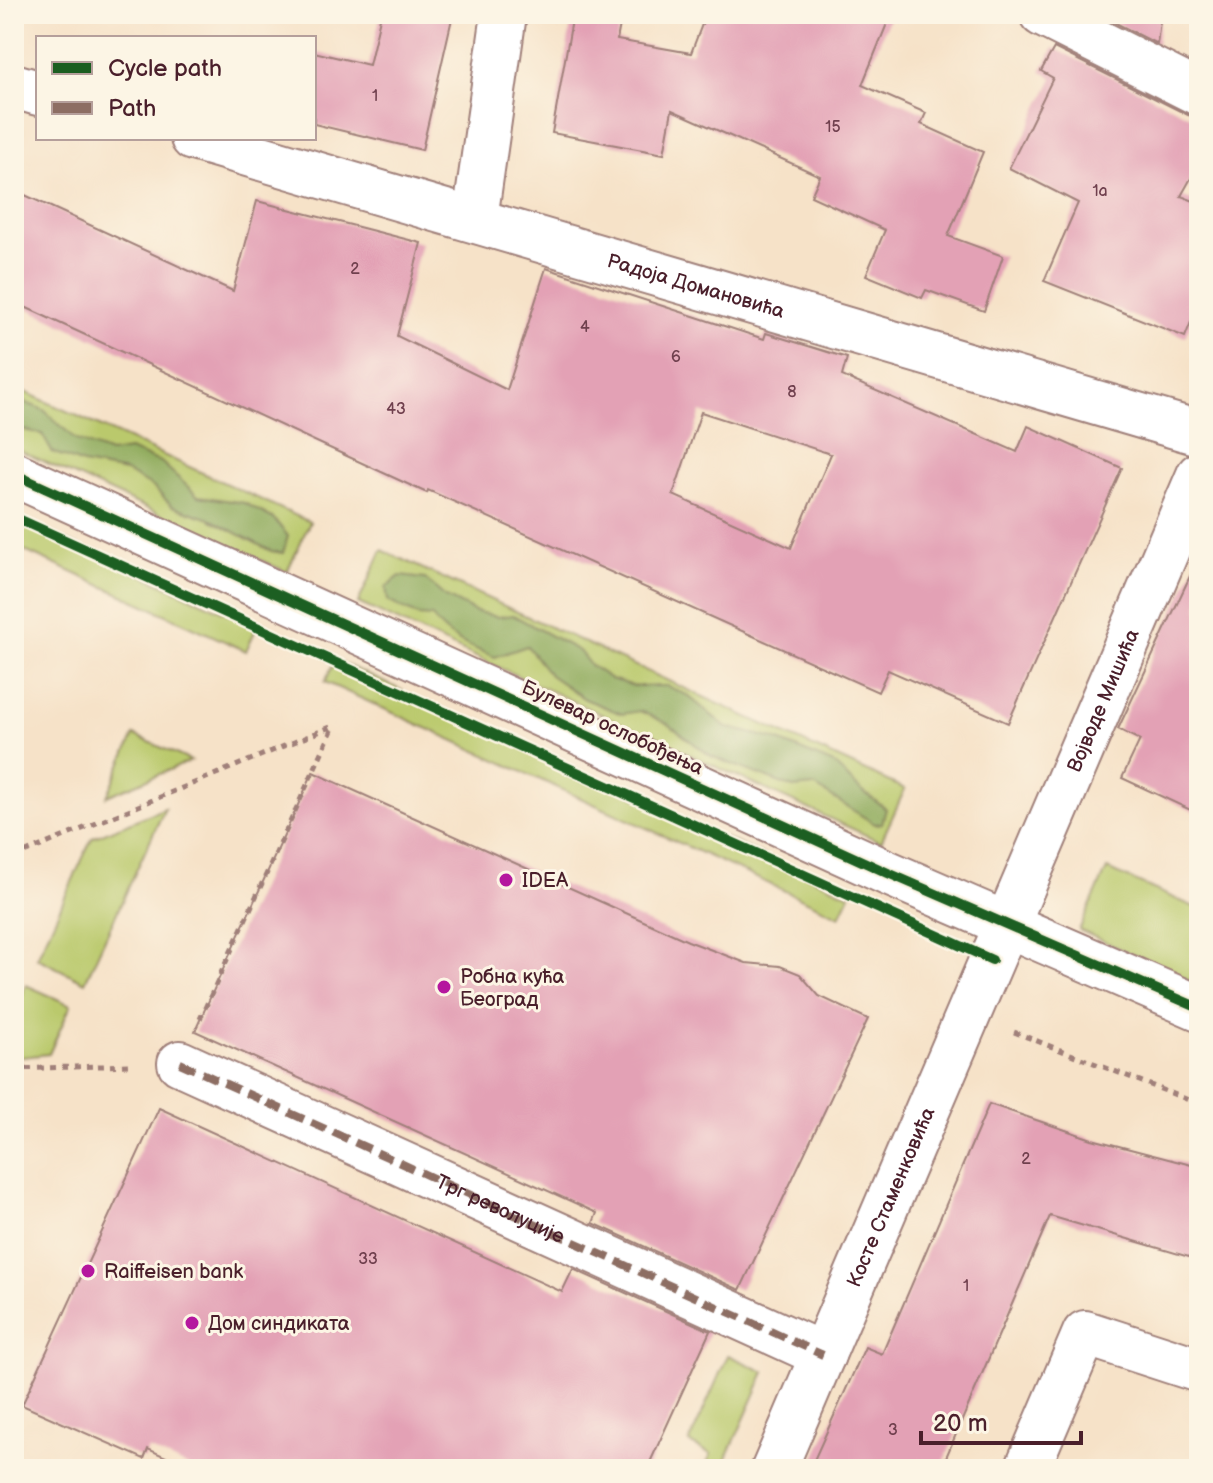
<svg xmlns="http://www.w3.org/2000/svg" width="1213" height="1483" viewBox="0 0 1213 1483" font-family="'Balsamiq Sans',sans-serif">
  <rect width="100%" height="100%" fill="#fcf5e5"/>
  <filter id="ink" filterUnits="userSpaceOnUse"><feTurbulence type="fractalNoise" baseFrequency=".0125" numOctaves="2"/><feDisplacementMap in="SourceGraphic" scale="16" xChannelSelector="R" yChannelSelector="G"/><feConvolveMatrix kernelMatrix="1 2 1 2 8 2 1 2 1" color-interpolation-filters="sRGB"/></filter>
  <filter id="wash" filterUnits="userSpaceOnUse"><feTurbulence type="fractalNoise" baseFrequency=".006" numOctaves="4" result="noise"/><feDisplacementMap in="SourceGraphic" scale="32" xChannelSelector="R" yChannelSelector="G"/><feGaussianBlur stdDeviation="1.8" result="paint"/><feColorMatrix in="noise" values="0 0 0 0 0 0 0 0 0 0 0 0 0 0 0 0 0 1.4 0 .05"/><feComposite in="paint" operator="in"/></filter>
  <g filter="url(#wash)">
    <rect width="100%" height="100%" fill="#f6e2c8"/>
    <!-- green -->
    <path fill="#bac96c" stroke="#82744c" stroke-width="2" d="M14,387L310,522L287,572L14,448Z
      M14,517L257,627L246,651L14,546Z
      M382,550L905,789L881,842L358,603Z
      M335,660L850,895L840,916L325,682Z
      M134,735L191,761L107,796Z
      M165,808L85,982L37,958L92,838Z
      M1107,869L1199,909V985L1079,930Z
      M26,985L71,1005L49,1054L14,1058V1011Z
      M728,1355L765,1372L722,1469H705L711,1454L689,1443Z"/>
    <!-- forest -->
    <path fill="#93ad60" stroke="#6e6646" stroke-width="2" d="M14,398L44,410L76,440L110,453L129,450L161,462L198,496L245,503L274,519L288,536L283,553L271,551L210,519L172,506L153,487L126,472L83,464L52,452L42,434L14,428Z
      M400,576L425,579L444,596L474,611L497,617L513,615L579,651L590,665L611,679L634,686H667L687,695L726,727L774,739L834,764L858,788L886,809L882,823L875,824L814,786L793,788L711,756L668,724L640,711L622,714L585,699L550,675L527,646L495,657C470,647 448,639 432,617L418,616L388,601L386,587Z"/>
    <g id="blocks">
      <!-- building -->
      <path fill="#e3a1b5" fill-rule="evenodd" d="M381,14H453L422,150L314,124V52L369,65Z
        M573,14H622L617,40L691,53L706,14H891L862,85L926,113L921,124L983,152L948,236L1003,256L984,311L926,290L922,298L866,275L885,230L811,196L820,176L672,110L664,154L552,133Z
        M1098,14H1161L1157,44Z
        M1054,48L1188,115L1199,118V164L1181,196L1199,203V302L1185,337L1044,281L1078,203L1009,168L1053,78L1041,71Z
        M14,190L233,291L257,201L421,243L397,336L507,390L546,268L764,339L766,333L847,358L842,376L1017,452L1028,426L1122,468L1008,723L888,670L878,692L428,490L427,493L14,302ZM701,412L831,454L791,548L673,495Z
        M1199,557V814L1122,778L1140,740L1118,729Z
        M313,772L688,941L746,963L780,966L800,974L819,996L868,1019L740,1290L593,1223L597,1213L195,1031Z
        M989,1104L1092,1139L1199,1167V1260L1050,1216L941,1469H810L865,1347L882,1354Z
        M159,1108L562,1292L573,1269L710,1331L647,1469H193L148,1449L144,1459L22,1405Z"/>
    </g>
  </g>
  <g filter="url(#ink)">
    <use href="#blocks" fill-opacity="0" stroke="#a0807a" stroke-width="2"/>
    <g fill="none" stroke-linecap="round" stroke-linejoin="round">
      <defs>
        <g id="minor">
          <path d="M1042,14L1199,93"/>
          <path d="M14,86L38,93"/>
          <path id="s1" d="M193,138L1199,433"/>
          <path d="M475,219L504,14"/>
          <path id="s2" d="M180,1063L823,1355"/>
          <path id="s3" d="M774,1469L1199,475"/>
          <path d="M1027,1469L1085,1333L1199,1370"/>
        </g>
        <path id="major" d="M14,474L888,873L1199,1008"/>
      </defs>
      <!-- minor casing -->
      <use href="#minor" stroke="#a0807a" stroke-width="48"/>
      <!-- major casing -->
      <use href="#major" stroke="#a0807a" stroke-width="48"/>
      <!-- path -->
      <path stroke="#a0807a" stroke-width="5" stroke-dasharray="6 6" stroke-linecap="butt" d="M14,857L333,726
        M200,1019L334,726
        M1014,1032L1199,1104
        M14,1069L130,1065"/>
      <!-- minor -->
      <use href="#minor" stroke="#fff" stroke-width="44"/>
      <!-- major -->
      <use href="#major" stroke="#fff" stroke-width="44"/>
      <!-- quiet -->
      <path stroke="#8d6e63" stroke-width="8" stroke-dasharray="16 8" stroke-linecap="butt" d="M180,1063L823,1355"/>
      <defs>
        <path id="cycleway" d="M14,474L888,873L1199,1008
          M14,517L992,960"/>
      </defs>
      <!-- cycleway casing -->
      <use href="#cycleway" stroke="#fcf5e5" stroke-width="15"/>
      <!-- cycleway -->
      <use href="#cycleway" stroke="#1b5e20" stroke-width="10"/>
    </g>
  </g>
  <!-- markers -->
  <g fill="#b5179e" stroke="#fcf5e5" stroke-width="3">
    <circle cx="506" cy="880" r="8"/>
    <circle cx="444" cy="987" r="8"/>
    <circle cx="88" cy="1271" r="8"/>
    <circle cx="192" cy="1323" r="8"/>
  </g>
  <g text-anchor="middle" stroke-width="6" stroke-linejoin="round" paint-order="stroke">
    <!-- number labels -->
    <g font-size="16" fill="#70404e">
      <text x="375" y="101">1</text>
      <text x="833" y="132">15</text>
      <text x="1100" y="196">1a</text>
      <text x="355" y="274">2</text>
      <text x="585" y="332">4</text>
      <text x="676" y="362">6</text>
      <text x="792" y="397">8</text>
      <text x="396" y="414">43</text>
      <text x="1026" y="1164">2</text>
      <text x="368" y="1264">33</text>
      <text x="966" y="1291">1</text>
      <text x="893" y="1435">3</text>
    </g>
    <!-- street labels -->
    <g font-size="20" fill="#4a1f2b" stroke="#fcf5e5">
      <text dy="7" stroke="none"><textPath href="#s1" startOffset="524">Радоја Домановића</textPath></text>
      <text dy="7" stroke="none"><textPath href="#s3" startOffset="836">Војводе Мишића</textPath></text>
      <text transform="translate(613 727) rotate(25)" y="7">Булевар ослобођења</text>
      <text dy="7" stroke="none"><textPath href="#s3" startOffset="296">Косте Стаменковића</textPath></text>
      <text dy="7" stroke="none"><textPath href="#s2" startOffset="352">Трг револуције</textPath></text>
    </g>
    <!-- poi labels -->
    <g font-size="20" fill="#4a1f2b" stroke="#fcf5e5" text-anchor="start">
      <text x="522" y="887">IDEA</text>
      <text x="460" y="983">Робна кућа<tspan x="460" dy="23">Београд</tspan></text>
      <text x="104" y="1278">Raiffeisen bank</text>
      <text x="208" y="1330">Дом синдиката</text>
    </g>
  </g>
  <!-- margin -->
  <rect width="1213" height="1483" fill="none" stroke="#fcf5e5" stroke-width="48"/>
  <!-- legend -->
  <rect x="36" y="36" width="280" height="104" fill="#fcf5e5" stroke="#b59f9b" stroke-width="2"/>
  <rect x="52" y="62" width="40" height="12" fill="#1b5e20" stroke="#b59f9b" stroke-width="2"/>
  <text x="108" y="76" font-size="24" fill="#4a1f2b">Cycle path</text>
  <rect x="52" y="102" width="40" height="12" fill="#8d6e63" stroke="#b59f9b" stroke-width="2"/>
  <text x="108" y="116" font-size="24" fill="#4a1f2b">Path</text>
  <!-- scale -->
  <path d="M921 1431v12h160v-12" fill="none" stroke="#4a1f2b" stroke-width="4"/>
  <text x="933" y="1431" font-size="24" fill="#4a1f2b" stroke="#fcf5e5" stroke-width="6" paint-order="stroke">20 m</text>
</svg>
